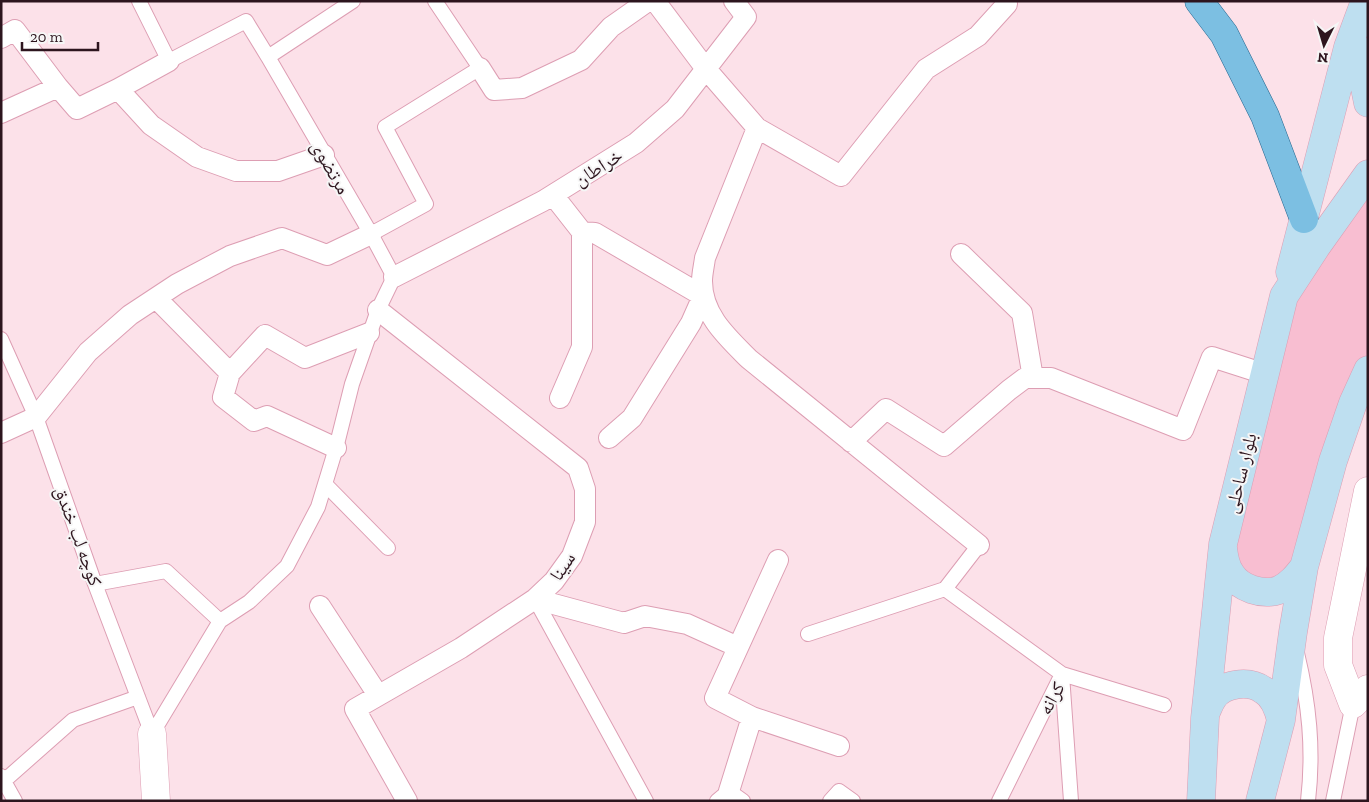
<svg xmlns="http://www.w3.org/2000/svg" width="1369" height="802" viewBox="0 0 1369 802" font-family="'Zilla Slab','Noto Naskh Arabic',serif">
  <rect width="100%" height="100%" fill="#fce1e9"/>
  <!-- green -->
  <path fill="#f8bed1" d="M1368,185V352L1351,388L1299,552L1287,573C1261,582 1257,580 1236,563L1234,534L1291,297Z"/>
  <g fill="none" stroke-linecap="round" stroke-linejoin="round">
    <defs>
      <path id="service" d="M139,1L169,61L246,21L268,57L353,1
        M371,234L426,204L385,127L480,68L435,1
        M1,339L36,417L95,584L152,734
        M325,484L388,548
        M979,545L945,589L1062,674L1164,705
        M95,584L166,571L220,621
        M535,599L646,801
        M808,634L945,589
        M1297,653C1309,703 1314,749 1308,801
        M1062,675L1071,801
        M152,734L220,621L249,602L287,566L318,507L336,448L352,384L378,310L394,277L371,234L268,57
        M1,776L15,801
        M4,781L73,720L138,697
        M717,801L729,791L743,801
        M830,801L839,791L853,801
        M999,801L1062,674
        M1333,801L1353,704"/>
      <path id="pedestrian" d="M655,1L706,69L757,128L841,176L926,69L978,36L1007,4
        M1,38L15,30L58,87L77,109L118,89
        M169,61L118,89L151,125L197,157L236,171H278L324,155
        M480,68L494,90L522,88L581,60L611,27L648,1
        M1,113L58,87
        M757,128L705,258C704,266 702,274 702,281C702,315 727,337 749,359L979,545
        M553,195L582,232L595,233L703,296L691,323L632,418L609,438
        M961,254L1022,313L1033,378
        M394,277L543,201L636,143L675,109L746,17L734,1
        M156,298L230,373L265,335L305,358L369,333
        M378,310L578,468L585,489V522L572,556L554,581L535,599L461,648L355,709L407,801
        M230,373L223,397L254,421L267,416L336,448
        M560,398L582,347V232
        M1,433L36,417L88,352L130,315L177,284L230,256L282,238L327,255L371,234
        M851,442L886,409L944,446L1009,390L1025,378H1051L1183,430L1212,357L1265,374
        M535,599L624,623L645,616L687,624L738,647
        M320,606L378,695
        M752,717L839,746
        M729,791L752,717L715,698L778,560"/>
      <path id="minor" d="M1368,491L1338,638V665L1353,704L1368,689
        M152,734L156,801"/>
      <path id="secondary" d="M1368,52L1364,83L1368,103
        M1290,272L1348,47L1365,1
        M1223,548C1224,557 1225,566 1231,574C1240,588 1262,596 1279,590C1290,585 1297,576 1304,567
        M1206,712C1208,708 1210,702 1213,698C1223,683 1249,680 1263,690C1274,696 1278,708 1281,720
        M1201,801L1205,718L1223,544L1284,296L1316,247L1368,174
        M1260,801L1281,720L1293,632L1304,567L1333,461L1353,403L1368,370"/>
      <path id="primary" d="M1199,1L1224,34L1265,116L1304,219"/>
    </defs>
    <!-- service casing -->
    <use href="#service" stroke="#dd9eb3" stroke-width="16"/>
    <!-- pedestrian casing -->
    <use href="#pedestrian" stroke="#dd9eb3" stroke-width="22"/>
    <!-- minor casing -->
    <use href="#minor" stroke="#dd9eb3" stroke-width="29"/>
    <!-- secondary casing -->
    <use href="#secondary" stroke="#dd9eb3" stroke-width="29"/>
    <!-- primary casing -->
    <use href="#primary" stroke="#286890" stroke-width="29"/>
    <!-- service -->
    <use href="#service" stroke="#fff" stroke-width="14"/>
    <!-- pedestrian -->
    <use href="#pedestrian" stroke="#fff" stroke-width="20"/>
    <!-- minor -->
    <use href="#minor" stroke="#fff" stroke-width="28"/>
    <!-- secondary -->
    <use href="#secondary" stroke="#bedff0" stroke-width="28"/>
    <!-- primary -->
    <use href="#primary" stroke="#7cbfe2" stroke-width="28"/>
  </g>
  <g text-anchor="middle" stroke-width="4" stroke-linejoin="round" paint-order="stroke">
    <!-- street labels -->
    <g font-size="19" fill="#2d151e" stroke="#f6f6f6">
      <text transform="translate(331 167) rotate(60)" y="7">مرتضوی</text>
      <text transform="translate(598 167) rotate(-32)" y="7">خراطان</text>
      <text transform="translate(1240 473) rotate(-76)" y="7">بلوار ساحلی</text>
      <text transform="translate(79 536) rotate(70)" y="7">کوچه لب خندق</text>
      <text transform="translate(562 566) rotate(-56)" y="7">سینا</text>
      <text transform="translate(1051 698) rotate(-61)" y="7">کرانه</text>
    </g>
  </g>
  <!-- border -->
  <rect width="1369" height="802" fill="none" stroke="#2d151e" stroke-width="5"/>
  <!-- north arrow -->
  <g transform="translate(1324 45) rotate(185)" stroke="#f6f6f6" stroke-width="4" paint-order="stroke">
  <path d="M0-4L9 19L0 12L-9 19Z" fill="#2d151e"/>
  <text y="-8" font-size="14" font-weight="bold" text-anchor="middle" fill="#2d151e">N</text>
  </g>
  <!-- scale -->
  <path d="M22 42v8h76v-8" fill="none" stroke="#2d151e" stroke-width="2.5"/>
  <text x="30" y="42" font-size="15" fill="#2d151e" stroke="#f6f6f6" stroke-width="4" paint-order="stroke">20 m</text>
</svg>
